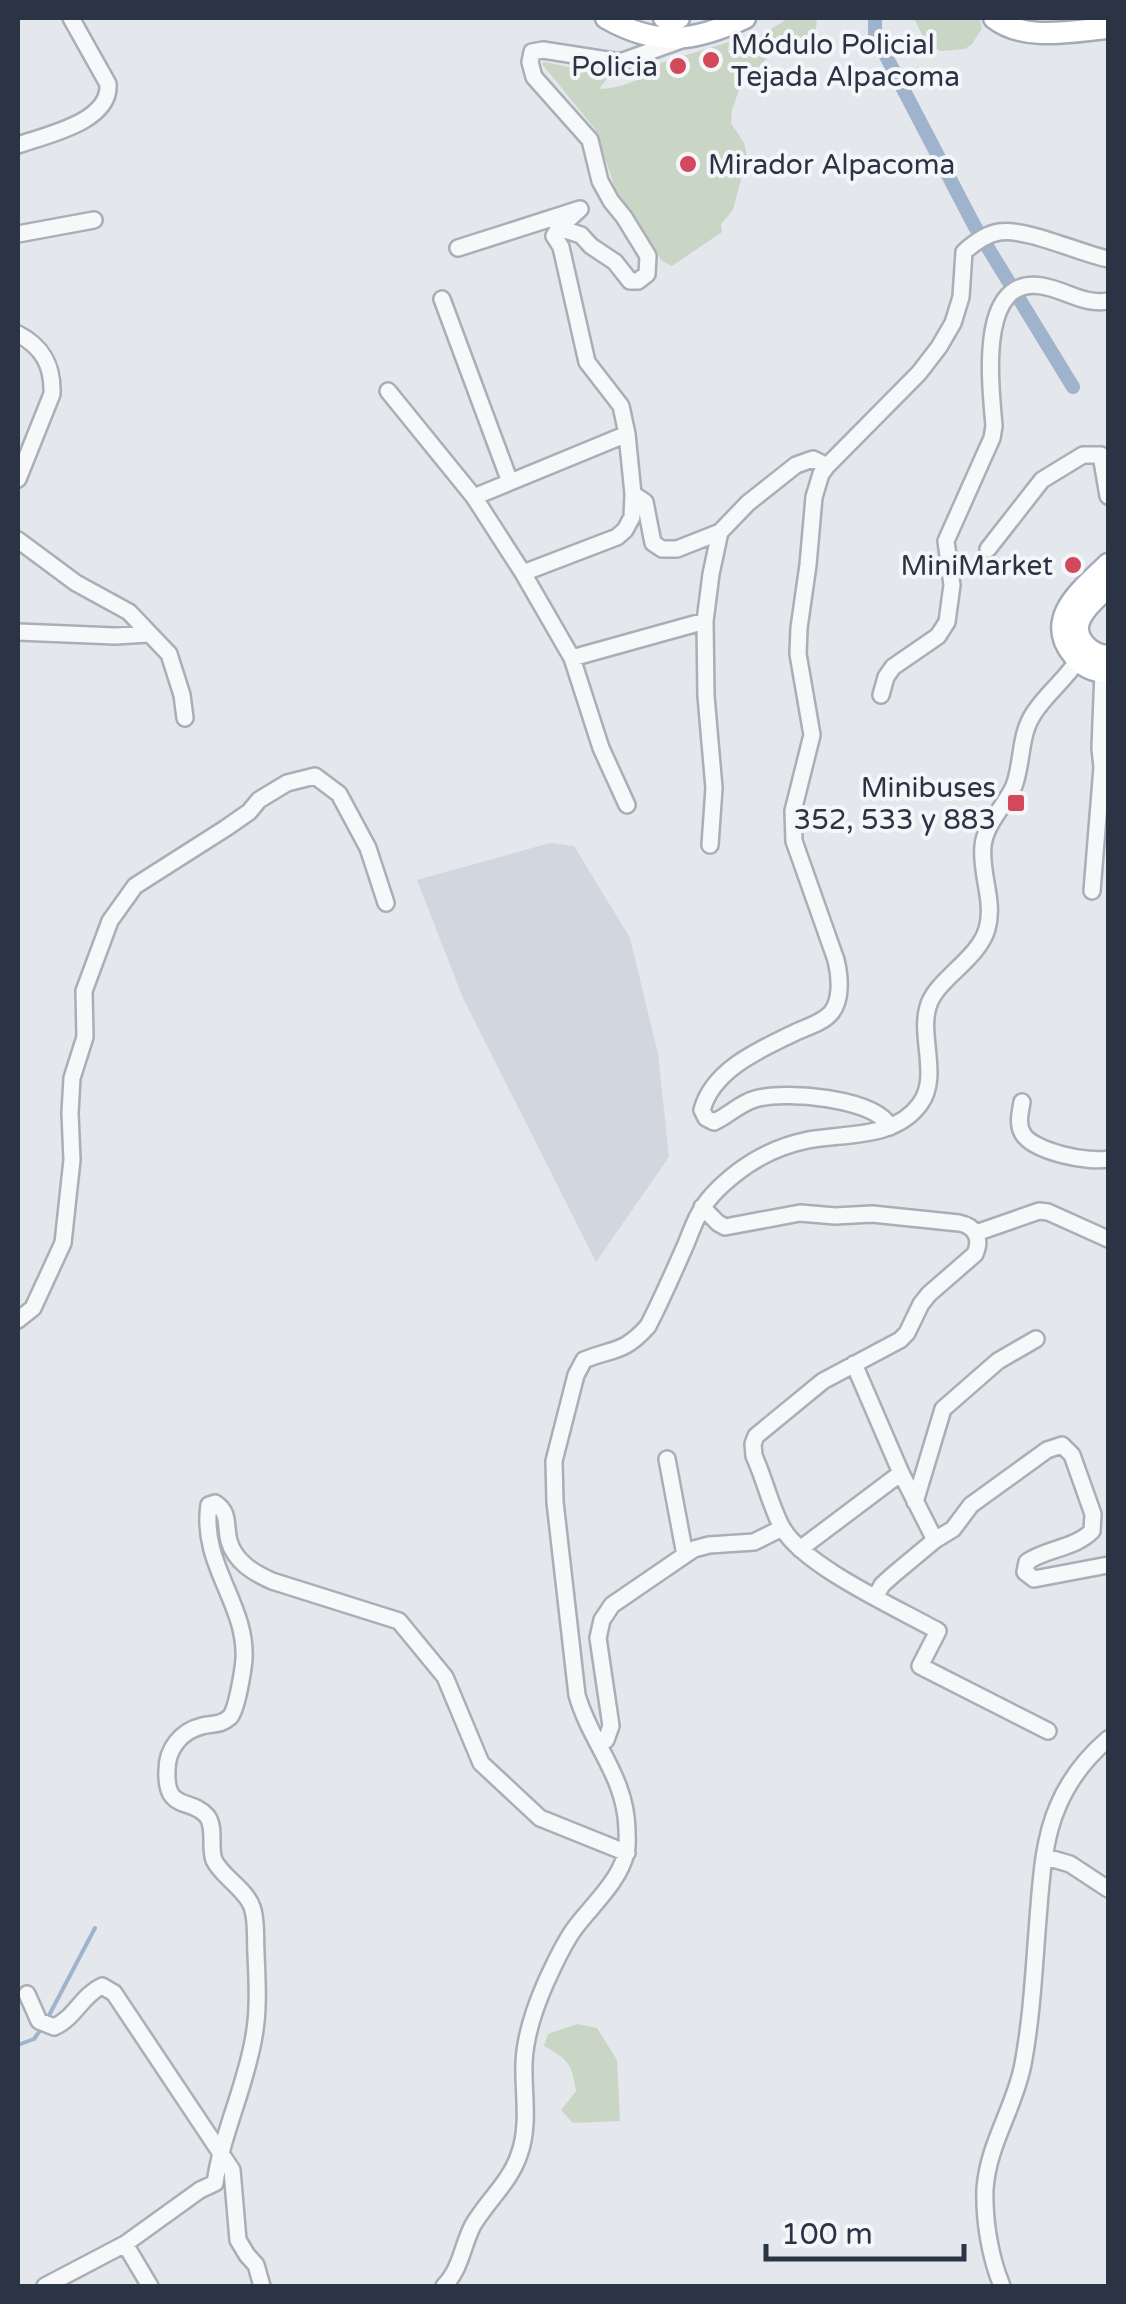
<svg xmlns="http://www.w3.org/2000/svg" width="1126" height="2304" viewBox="0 0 1126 2304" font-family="'Varela Round',sans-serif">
  <rect width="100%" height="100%" fill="#e4e7ec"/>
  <!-- built -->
  <path fill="#d2d6de" d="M550,843L574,846L630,938L658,1054L669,1157L596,1262L463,998L417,880Z"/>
  <!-- green -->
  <path fill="#c9d6c5" d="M789,18H817L815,35L771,54L761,64L752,76L741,84L732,110L731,123L744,143L747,156L733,210L721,224L722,232L672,266L662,261L616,191L595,129L542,64L544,62L610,75L599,89C621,89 638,79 659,71L658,64L667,61L729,42L728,53L737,50Z
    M914,18H979L982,28L972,44L965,49L941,51L927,45Z
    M577,2024L597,2028L617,2060L620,2121L573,2123L561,2110L576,2091C571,2063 570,2061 544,2046L548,2034Z"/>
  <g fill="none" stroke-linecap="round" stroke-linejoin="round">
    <!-- stream -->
    <path stroke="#9fb4cc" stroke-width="4" d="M46,2021L95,1928
      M18,2045L34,2039L41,2029"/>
    <!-- canal -->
    <path stroke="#9fb4cc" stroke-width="14" d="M875,18V35L974,225L1073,387"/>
    <defs>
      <path id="minor" d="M18,145C46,135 111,122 108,84L71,18
        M18,234L94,220
        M458,248L580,209L559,228
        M442,299L510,482
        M18,334C43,347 53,366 52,394L18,479
        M388,391L474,497L523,573L572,658L601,748L627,805
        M827,466L821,474L814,497L808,565L799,628L798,654L812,735L793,811L794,841L836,960C840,976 842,1000 831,1013C822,1023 807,1027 796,1032C761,1049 713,1069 702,1110L706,1118L714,1122C728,1116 740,1103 755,1099C784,1090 876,1098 890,1127
        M633,494L645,502L653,543L662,549H677L720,532L748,503L796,465L813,459L827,466L919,373L939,347L953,323L961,297L964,252C974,243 986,234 999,232C1027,228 1079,253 1108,259
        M474,497L627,434
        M18,540L76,583L129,612L169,654L182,695L185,718
        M988,549L1042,480L1083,455H1101L1108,496
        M523,573L617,537L625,530L632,517L633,494L627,434L621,406L587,362L561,247L554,236L559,228L581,235L591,246L615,262L630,281H638L647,274L648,256L624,217L611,201L600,181L590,140L534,77L530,62L532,52L543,50L620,62L679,41
        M18,632L115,636L149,634
        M572,658L705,621
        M881,695L886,677L893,667L938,636L947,622L952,585L946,541L992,438L994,426C991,388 976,275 1042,286C1066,290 1083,305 1108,301
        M710,845L714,788L706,696L705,621L711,574L720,532
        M1092,891L1102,767L1100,748L1103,672
        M1022,1102C1020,1114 1017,1124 1023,1134C1034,1152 1089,1163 1108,1159
        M702,1207L718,1223L725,1227L800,1213L835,1216L872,1214L959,1223C975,1226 982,1238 975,1254L929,1294L921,1304L907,1333L900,1340L823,1381L756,1436L753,1444L754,1456C764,1477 772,1511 783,1529C806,1567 897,1608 938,1631L920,1666L1048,1731
        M976,1233L1039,1211L1048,1212L1108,1239
        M18,1320L33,1308L63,1243L72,1160L70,1113L72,1078L85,1037L84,991L110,921L135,886L226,828L249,812L259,800L287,783L315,776L339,794L368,848L386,903
        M854,1364L901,1473L935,1540
        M667,1459L685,1555
        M915,1502L943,1409L998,1361L1036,1339
        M800,1549L901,1473
        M876,1596L882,1585L893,1575L935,1540L953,1529L971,1505L1047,1450L1062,1445L1072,1455L1093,1514L1092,1531C1074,1549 1047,1548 1027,1562L1025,1572L1034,1579L1108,1565
        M600,1744L606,1740L611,1726L598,1638L602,1620L612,1605L685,1555L694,1549L709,1545L754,1542L782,1528
        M1046,1857L1070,1864L1108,1889
        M27,1994L39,2021L54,2027C75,2018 82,1995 102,1986L114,1993L232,2170L238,2240L247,2255L256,2265L262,2286
        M125,2244L150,2286
        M45,2286L125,2244L200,2190L215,2183C222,2133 246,2086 254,2036C259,2009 257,1980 256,1953C255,1939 257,1920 252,1907C246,1889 221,1876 214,1860C209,1847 216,1828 207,1816C191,1797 165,1813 167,1770C167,1749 181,1731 202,1726C213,1723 220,1726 230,1717C237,1709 243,1671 244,1659C247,1604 200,1564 209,1505L215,1503C230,1512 225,1526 229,1541C235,1562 254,1573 272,1581L399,1621L445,1677L481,1763L540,1818L627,1853
        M444,2286C461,2269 462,2246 473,2225C487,2201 510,2182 519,2155C530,2125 523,2094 524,2063C525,2036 535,2007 546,1982C554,1965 563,1944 575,1928C592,1905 619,1882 626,1853C628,1846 627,1837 627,1830C626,1776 591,1744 577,1695L555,1502L554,1461L576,1375L584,1360C614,1348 624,1353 648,1326C662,1299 674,1271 686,1244C691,1232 695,1219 702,1209C710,1195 726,1181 739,1171C759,1156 783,1145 808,1140C845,1133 895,1139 920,1104C940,1077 919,1037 928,1007C935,980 978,960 987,929C995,901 980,874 983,846C985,824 1005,806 1014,786C1023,762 1019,735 1034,713C1046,694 1065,680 1078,660
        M1002,2286C990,2257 984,2221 985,2189C988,2144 1015,2107 1023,2064C1032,2016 1034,1968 1038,1919C1041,1882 1043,1840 1058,1806C1069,1780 1087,1757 1108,1739"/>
      <path id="major" d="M606,18C657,47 694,42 745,18
        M664,18H679
        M994,18C1025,42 1072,31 1108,28
        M1108,564C1083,589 1042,618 1074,656C1083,667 1094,672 1108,672
        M1108,587C1099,596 1087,605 1081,617C1070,637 1090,655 1108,656"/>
    </defs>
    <!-- minor casing -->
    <use href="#minor" stroke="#a9aeb7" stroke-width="20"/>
    <!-- major casing -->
    <use href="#major" stroke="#a3abb8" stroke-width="25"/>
    <!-- minor -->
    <use href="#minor" stroke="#f7f8fa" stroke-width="15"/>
    <!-- major -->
    <use href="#major" stroke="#fff" stroke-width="20"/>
  </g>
  <!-- markers -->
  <g fill="#d1495b" stroke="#f4f6f9" stroke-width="4">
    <circle cx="711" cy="60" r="10"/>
    <circle cx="678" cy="66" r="10"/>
    <circle cx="688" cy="164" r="10"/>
    <circle cx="1073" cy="565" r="10"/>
    <rect x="1006" y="793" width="20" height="20" rx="5"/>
  </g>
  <g text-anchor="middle" stroke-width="8" stroke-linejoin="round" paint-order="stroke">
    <!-- poi labels -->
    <g font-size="28" fill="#2b3445" stroke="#f4f6f9" text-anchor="end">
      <text x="731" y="54" text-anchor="start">Módulo Policial<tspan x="731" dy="32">Tejada Alpacoma</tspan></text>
      <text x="658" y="76">Policia</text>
      <text x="708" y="174" text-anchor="start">Mirador Alpacoma</text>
      <text x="1053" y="575">MiniMarket</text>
      <text x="996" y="797">Minibuses<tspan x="996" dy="32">352, 533 y 883</tspan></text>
    </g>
  </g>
  <!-- border -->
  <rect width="1126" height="2304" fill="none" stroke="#2b3445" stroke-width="40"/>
  <!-- scale -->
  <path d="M766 2244v15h198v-15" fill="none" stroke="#2b3445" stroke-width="5"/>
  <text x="781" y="2244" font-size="30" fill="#2b3445" stroke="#f4f6f9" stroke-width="8" paint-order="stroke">100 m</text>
</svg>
